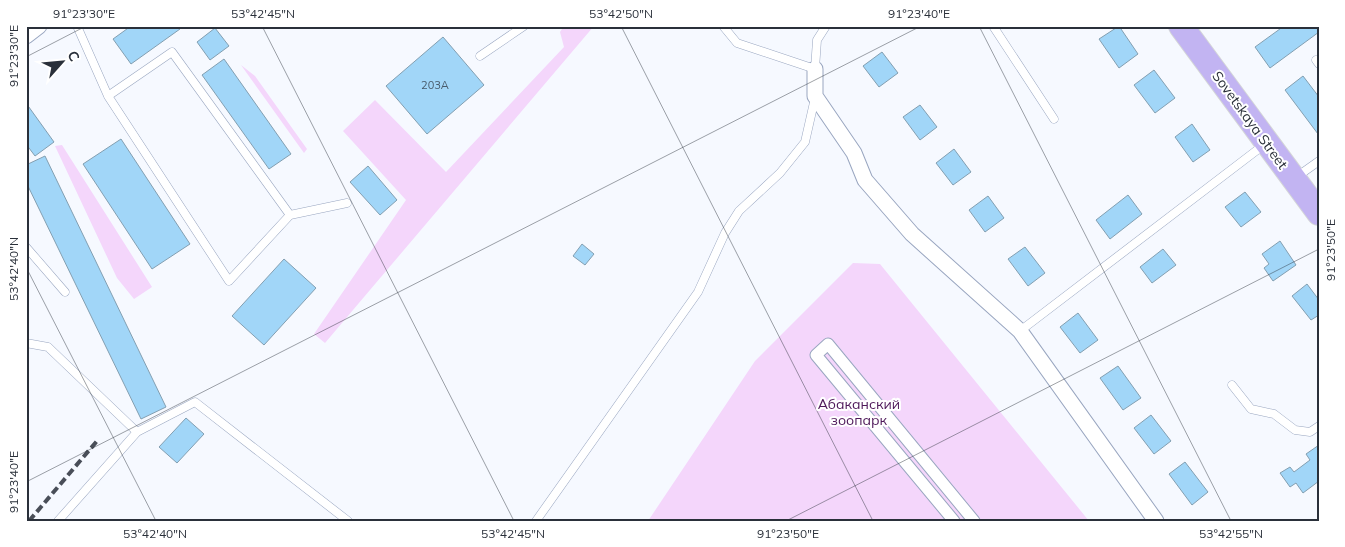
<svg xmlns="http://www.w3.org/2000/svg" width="1345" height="547" viewBox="0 0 1345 547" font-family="Mulish,sans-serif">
  <rect width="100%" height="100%" fill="#f6f9ff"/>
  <!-- green -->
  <path fill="#f4d6fb" d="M564,26H594L325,343L314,334L406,200L343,131L375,100L446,172L564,47L560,32Z
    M241,65L255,76L307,149L304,153Z
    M62,145L152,287L134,299L117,278L55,146Z
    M853,263L880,264L1089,521H648L755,361Z"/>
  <!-- building -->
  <path fill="#a1d6f8" stroke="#839fb1" d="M131,26H179L180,29L131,64L113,39Z
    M1119,26L1138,54L1119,68L1099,39Z
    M1284,26H1319V32L1270,68L1255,47Z
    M215,28L229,46L210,60L197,42Z
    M443,37L484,85L427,134L386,86Z
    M882,52L898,73L879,87L863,66Z
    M224,59L291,154L269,169L202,75Z
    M1154,70L1175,98L1155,113L1134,85Z
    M1303,76L1319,97L1318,134L1285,90Z
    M26,103L54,142L35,156L26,144Z
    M920,105L937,127L920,140L903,117Z
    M1192,124L1210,150L1193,162L1175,137Z
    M121,139L190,244L152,269L83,164Z
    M954,149L971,172L953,185L936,163Z
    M45,156L166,407L141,419L26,182V165Z
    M368,166L397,200L380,215L350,182Z
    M1245,192L1261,212L1241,227L1225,207Z
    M1128,195L1142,214L1110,239L1096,220Z
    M988,196L1004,218L985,232L969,210Z
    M1280,241L1296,265L1273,281L1264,268L1269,264L1262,254Z
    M582,244L594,254L585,265L573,256Z
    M1025,247L1045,273L1028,286L1008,259Z
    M1163,249L1176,265L1152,283L1140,267Z
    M284,259L316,288L264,345L232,316Z
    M1307,284L1319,300V315L1311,320L1292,296Z
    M1078,313L1098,340L1080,353L1060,327Z
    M1118,366L1141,398L1123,410L1100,378Z
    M1151,415L1171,441L1154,454L1134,428Z
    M186,418L204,434L177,463L159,447Z
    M1319,445V481L1303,493L1296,483L1290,487L1280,473L1290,467L1294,472L1310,460L1306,454Z
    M1185,462L1208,492L1192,505L1169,474Z"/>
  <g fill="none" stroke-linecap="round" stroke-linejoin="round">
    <defs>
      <path id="service" d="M77,26L108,96L229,281L290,215L172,52L108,96
        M723,26L737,43L815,69L817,40L826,26
        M993,26L1054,119
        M480,56L524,26
        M1316,60L1319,64
        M1295,178L1319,161
        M290,215L347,203
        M26,247L65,292
        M1020,331L1265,144
        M26,343L48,347L137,432L195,402L348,521
        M1232,385L1251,409L1274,414L1295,430L1310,432L1319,426
        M58,521L137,432
        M536,521L698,292L725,233L739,211L780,173L805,142L815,98"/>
      <path id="pedestrian" d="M954,521L816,355L828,344L974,521"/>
      <path id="minor" d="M26,36L39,26
        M815,69V96L854,153L865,180L912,234L1020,331L1156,521"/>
      <path id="primary" d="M1181,26L1319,213"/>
    </defs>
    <!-- service casing -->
    <use href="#service" stroke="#99a6c0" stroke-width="9"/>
    <!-- pedestrian casing -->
    <use href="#pedestrian" stroke="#99a6c0" stroke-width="13"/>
    <!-- minor casing -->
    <use href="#minor" stroke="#99a6c0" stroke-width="17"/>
    <!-- primary casing -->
    <use href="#primary" stroke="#d4d6d8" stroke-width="26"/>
    <!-- service -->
    <use href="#service" stroke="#fff" stroke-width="8"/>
    <!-- pedestrian -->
    <use href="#pedestrian" stroke="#fff" stroke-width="11"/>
    <!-- minor -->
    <use href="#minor" stroke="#fff" stroke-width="15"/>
    <!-- primary -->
    <use href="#primary" stroke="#c2b4f2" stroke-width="24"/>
    <!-- rail -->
    <path stroke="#494e58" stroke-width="4" stroke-dasharray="8 4" stroke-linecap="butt" d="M29,521L97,441"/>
  </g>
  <!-- ticks -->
  <path fill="none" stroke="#2a303a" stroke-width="1" stroke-opacity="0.45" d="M262,26L514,521M621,26L873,521M979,26L1231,521M26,57L86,26M26,267L156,521M26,482L921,26M786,521L1319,249"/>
  <g text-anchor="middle" stroke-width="4" stroke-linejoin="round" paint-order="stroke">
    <!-- number labels -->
    <g font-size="11" fill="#485a6a">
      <text x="435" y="89">203А</text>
    </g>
    <!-- street labels -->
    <g font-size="14" fill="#2a303a" stroke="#fff">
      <text transform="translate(1250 120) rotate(54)" y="5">Sovetskaya Street</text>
    </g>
    <!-- park labels -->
    <g font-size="14" fill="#4f195a" stroke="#fff">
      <text x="859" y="409">Абаканский<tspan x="859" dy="16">зоопарк</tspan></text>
    </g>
  </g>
  <!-- border -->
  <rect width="1345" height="547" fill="none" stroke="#ffffff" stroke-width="55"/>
  <!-- north arrow -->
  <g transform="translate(62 62) rotate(63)" stroke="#ffffff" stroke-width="4" paint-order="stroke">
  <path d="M0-4L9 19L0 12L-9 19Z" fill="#2a303a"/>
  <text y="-8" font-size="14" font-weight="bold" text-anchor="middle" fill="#2a303a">С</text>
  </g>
  <rect x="28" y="28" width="1290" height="492" fill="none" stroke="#2a303a" stroke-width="2"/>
  <g font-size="12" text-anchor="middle" fill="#2a303a">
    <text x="84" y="18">91°23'30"E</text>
    <text x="263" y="18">53°42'45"N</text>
    <text x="621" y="18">53°42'50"N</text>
    <text x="919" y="18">91°23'40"E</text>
    <text transform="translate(14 56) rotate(-90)" y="4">91°23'30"E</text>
    <text transform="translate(1331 250) rotate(-90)" y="4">91°23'50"E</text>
    <text transform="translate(14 269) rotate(-90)" y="4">53°42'40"N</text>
    <text transform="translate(14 482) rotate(-90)" y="4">91°23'40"E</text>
    <text x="155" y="538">53°42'40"N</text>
    <text x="513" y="538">53°42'45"N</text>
    <text x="788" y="538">91°23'50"E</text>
    <text x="1231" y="538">53°42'55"N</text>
  </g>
</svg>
